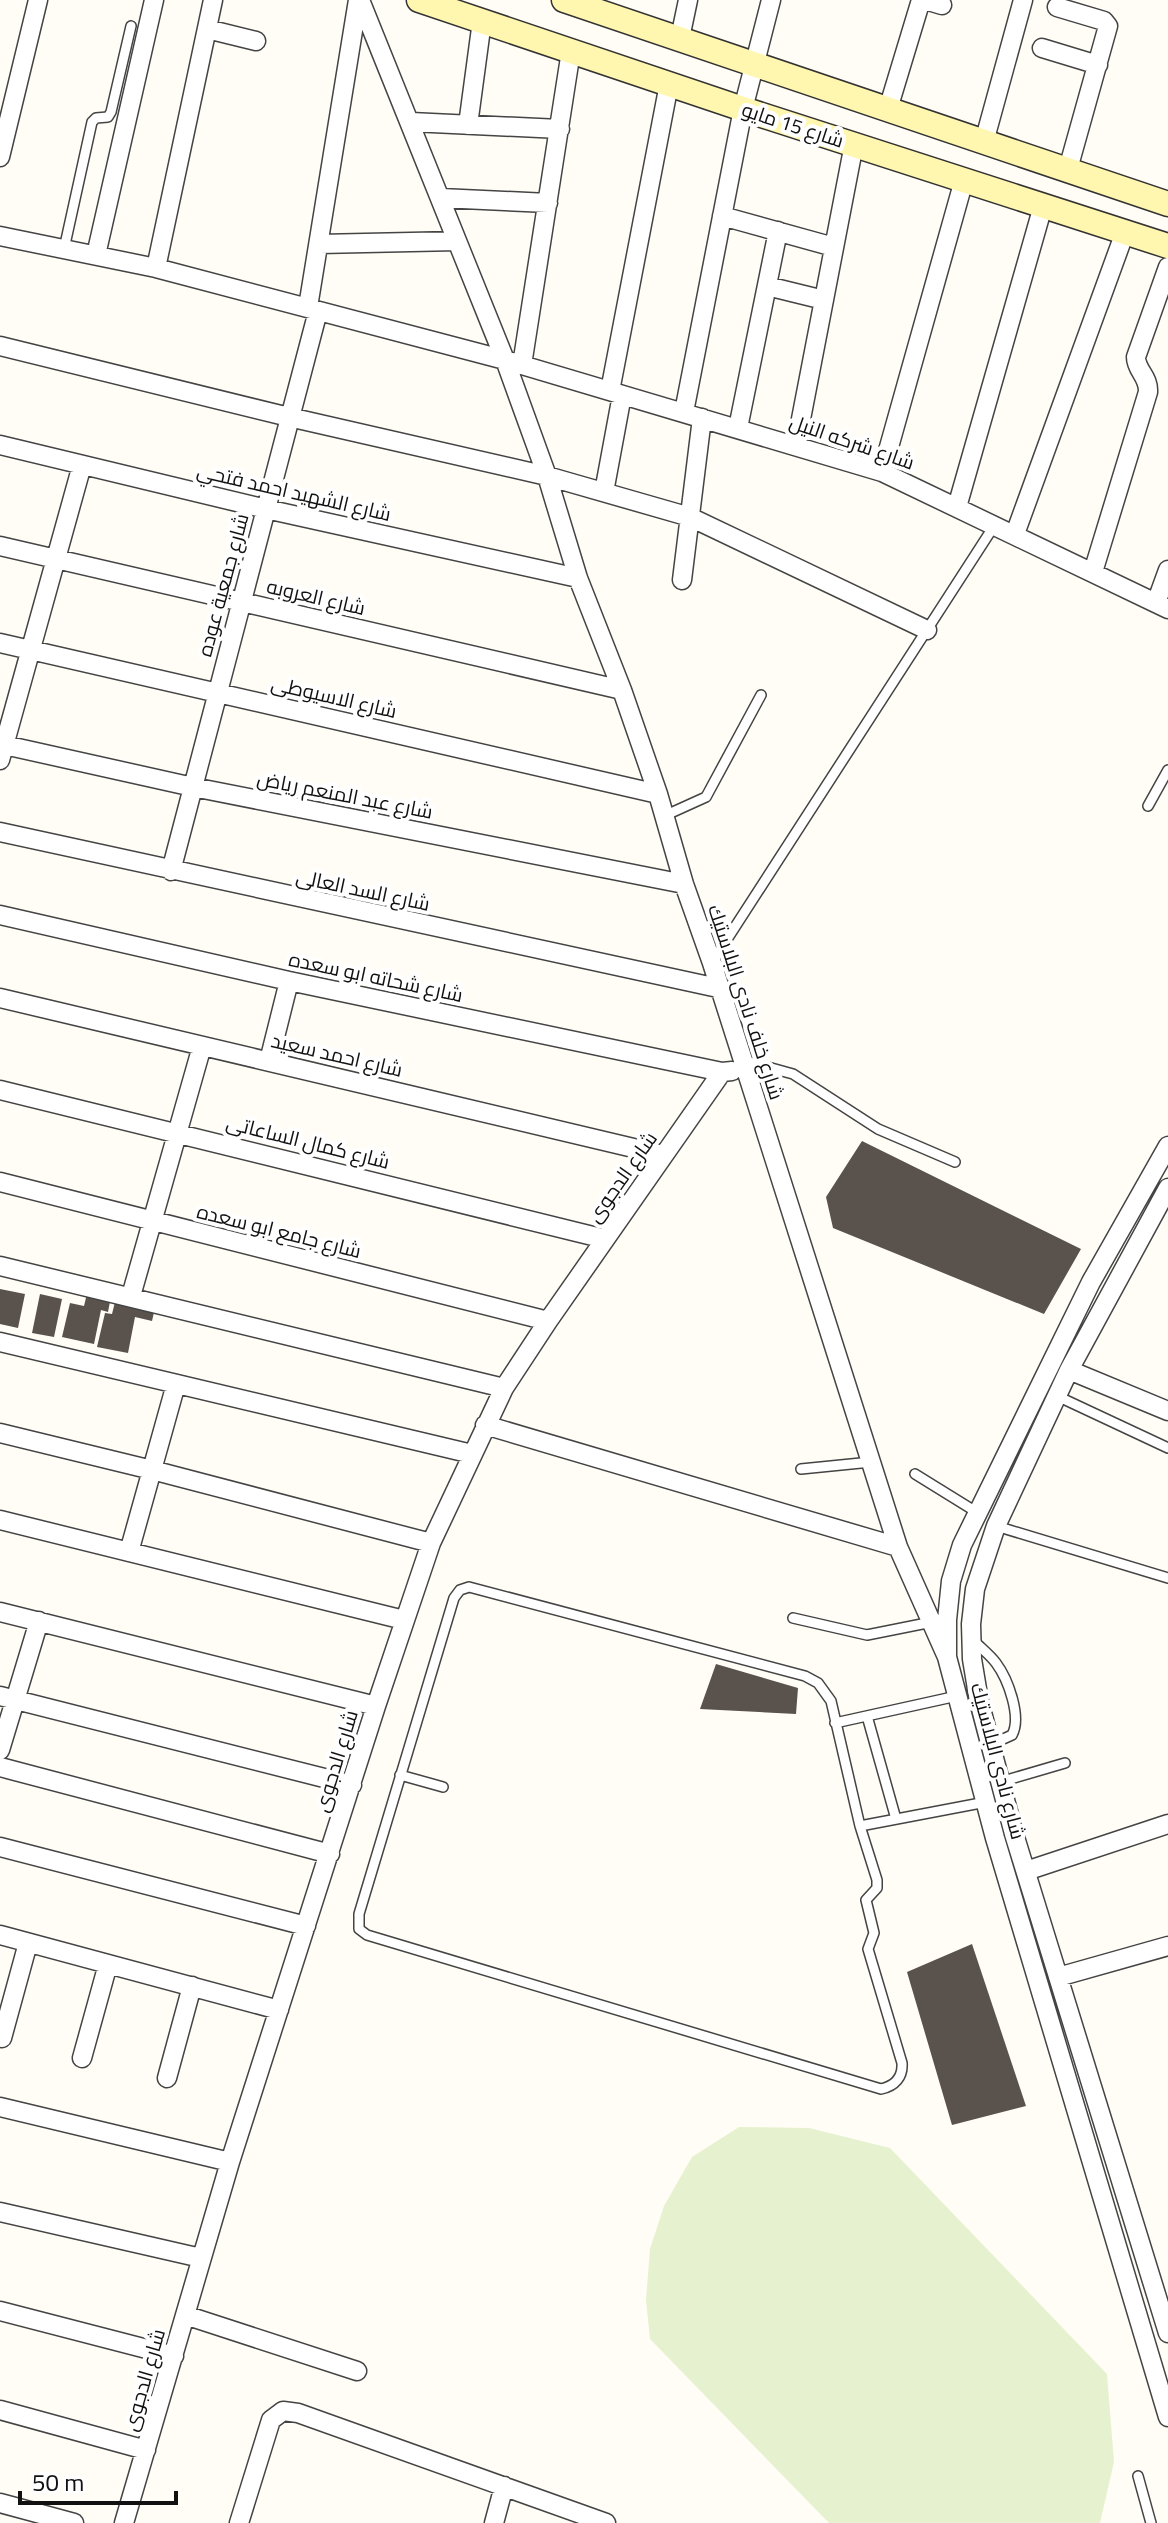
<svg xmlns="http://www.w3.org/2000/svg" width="1168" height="2523" viewBox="0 0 1168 2523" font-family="Georgia,Cairo,serif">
  <rect width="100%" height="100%" fill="#fffdf5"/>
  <!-- pitch -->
  <path fill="#e6f2cf" d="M739,2127L809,2128L890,2148L1107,2374L1114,2462L1100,2523H829L650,2339L646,2300L650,2249L664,2206L692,2157Z"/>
  <!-- building -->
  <path fill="#5a524d" d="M862,1141L1081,1249L1044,1314L833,1228L826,1197Z
    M90,1281L113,1286L108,1312L101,1310L94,1344L62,1337L70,1303L84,1306Z
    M0,1289L25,1294L18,1328L0,1324Z
    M118,1290L157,1299L152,1321L135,1317L128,1353L97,1347L105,1313L112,1314Z
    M40,1294L62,1299L54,1337L32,1333Z
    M716,1664L798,1688L796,1714L700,1709Z
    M972,1944L1026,2106L952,2125L907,1972Z"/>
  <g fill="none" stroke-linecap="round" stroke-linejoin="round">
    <defs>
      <path id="lane" d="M64,249L92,122L96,118L108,117L111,112L131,26
        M1148,806L1168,770
        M664,816L706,797L761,695
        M713,961L994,526
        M742,1060L793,1074L878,1129L955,1162
        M1057,1396L1168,1448
        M801,1469L871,1462
        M915,1474L978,1513
        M996,1526L1168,1578
        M469,1587L805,1676L818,1683L831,1701L860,1826L877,1880V1888L866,1900L874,1933L868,1949L902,2063C903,2077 895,2086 881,2089L367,1935L359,1929V1914L454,1598L460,1590Z
        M793,1618L867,1635L932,1622
        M974,1641C981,1648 990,1655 996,1663C1008,1679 1022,1717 1012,1735L990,1745
        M867,1716L896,1819
        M835,1723L957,1696
        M400,1775L443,1787
        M1000,1782L1065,1763
        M860,1826L986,1802
        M1138,2476L1151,2523"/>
      <path id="street" d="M360,0L505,360L547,476L578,578L622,690L658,794L684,884L712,963L898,1547L947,1657
        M925,0L942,5
        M1057,7L1104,21L1108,26L1068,169
        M207,29L256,41
        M680,38L688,0
        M1042,48L1098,65
        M888,109L921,0
        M411,122L560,129
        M468,125L482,21
        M984,142L1023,0
        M0,157L38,0
        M441,198L548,203
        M722,216L834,247
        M0,236L156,268L505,360L882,472L1168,609
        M319,244L457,241
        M96,255L154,0
        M156,268L213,0
        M767,286L824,300
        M308,307L358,0
        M0,346L289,417L547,476L690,517L927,630
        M522,365L571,51
        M610,391L669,84
        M684,412L743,109L771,0
        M738,428L778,231
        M0,445L266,509L578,578
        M796,445L854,144
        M882,472L964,180
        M604,492L622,395
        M957,507L1043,206
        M1015,534L1125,232
        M0,546L622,690
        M1093,572L1148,392C1149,376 1136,371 1136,357L1168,267
        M682,580L702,418
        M1156,603L1168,570
        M0,643L658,794
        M0,744L193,787L684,884
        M0,760L82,465
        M0,832L718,988
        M171,871L318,311
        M0,915L289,981L722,1072L732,1071
        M0,998L663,1155
        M269,1061L289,981
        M0,1090L605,1239
        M1168,1146L1091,1282L962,1545L951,1581L947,1620V1657L995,1838L1168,2417
        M0,1182L548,1321
        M1168,1188L1069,1370L996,1526L975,1589L971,1624L972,1659L979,1701L1014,1834L1168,2333
        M0,1266L504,1388
        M131,1296L202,1046
        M0,1342L472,1454
        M1069,1370L1168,1411
        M485,1425L898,1547
        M0,1433L152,1470L431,1543
        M0,1520L404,1620
        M129,1552L176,1384
        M0,1612L376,1706
        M0,1696L352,1785
        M0,1750L39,1621
        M0,1767L330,1854
        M0,1847L306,1926
        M1026,1871L1168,1824
        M0,1935L279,2010
        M1058,1977L1168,1946
        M2,2038L28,1943
        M82,2058L108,1964
        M167,2078L192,1986
        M0,2107L230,2162
        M0,2212L201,2258
        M0,2311L174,2356
        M185,2315L357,2371
        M0,2410L146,2450
        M0,2503L74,2523
        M124,2523L230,2162L376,1706L431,1543L504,1388L548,1321L722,1072
        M239,2523L271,2420L283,2411L298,2413L606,2523
        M494,2523L504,2486"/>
      <path id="secondary" d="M419,0L743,109L1168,246
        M564,0L1168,204"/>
    </defs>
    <!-- lane casing -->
    <use href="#lane" stroke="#444" stroke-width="12"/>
    <!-- street casing -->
    <use href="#street" stroke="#444" stroke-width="21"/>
    <!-- secondary casing -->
    <use href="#secondary" stroke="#333" stroke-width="27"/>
    <!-- lane -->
    <use href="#lane" stroke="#fff" stroke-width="9"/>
    <!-- street -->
    <use href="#street" stroke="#fff" stroke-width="18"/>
    <!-- secondary -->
    <use href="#secondary" stroke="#fff6b0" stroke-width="24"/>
  </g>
  <g text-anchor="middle" stroke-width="8" stroke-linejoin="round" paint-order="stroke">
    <!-- street labels -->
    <g font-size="20" fill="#111" stroke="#fff">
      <text transform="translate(793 125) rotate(18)" y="7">شارع 15 مايو</text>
      <text transform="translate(852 442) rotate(19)" y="7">شارع شركه النيل</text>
      <text transform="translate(294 492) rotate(13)" y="7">شارع الشهيد احمد فتحي</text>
      <text transform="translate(223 585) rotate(-75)" y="7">شارع جمعية عوده</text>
      <text transform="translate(316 597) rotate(13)" y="7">شارع العروبه</text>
      <text transform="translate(334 697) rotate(13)" y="7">شارع الاسيوطى</text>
      <text transform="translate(345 795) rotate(11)" y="7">شارع عبد المنعم رياض</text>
      <text transform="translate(363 890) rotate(12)" y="7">شارع السد العالى</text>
      <text transform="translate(376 977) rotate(12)" y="7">شارع شحاته ابو سعده</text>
      <text transform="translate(746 1002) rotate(72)" y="7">شارع خلف نادى البلاستيك</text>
      <text transform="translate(337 1055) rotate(13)" y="7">شارع احمد سعيد</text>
      <text transform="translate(308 1142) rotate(14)" y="7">شارع كمال الساعاتى</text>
      <text transform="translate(622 1177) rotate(-55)" y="7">شارع الدجوى</text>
      <text transform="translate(279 1231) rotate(14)" y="7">شارع جامع ابو سعده</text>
      <text transform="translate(336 1761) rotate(-73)" y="7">شارع الدجوى</text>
      <text transform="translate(998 1761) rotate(75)" y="7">شارع نادى البلاستيك</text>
      <text transform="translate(144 2380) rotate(-74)" y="7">شارع الدجوى</text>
    </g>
  </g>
  <!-- scale -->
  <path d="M20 2491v12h156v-12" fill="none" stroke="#111111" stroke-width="4"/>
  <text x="32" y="2491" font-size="24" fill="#111111" stroke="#ffffff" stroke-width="6" paint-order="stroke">50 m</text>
</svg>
